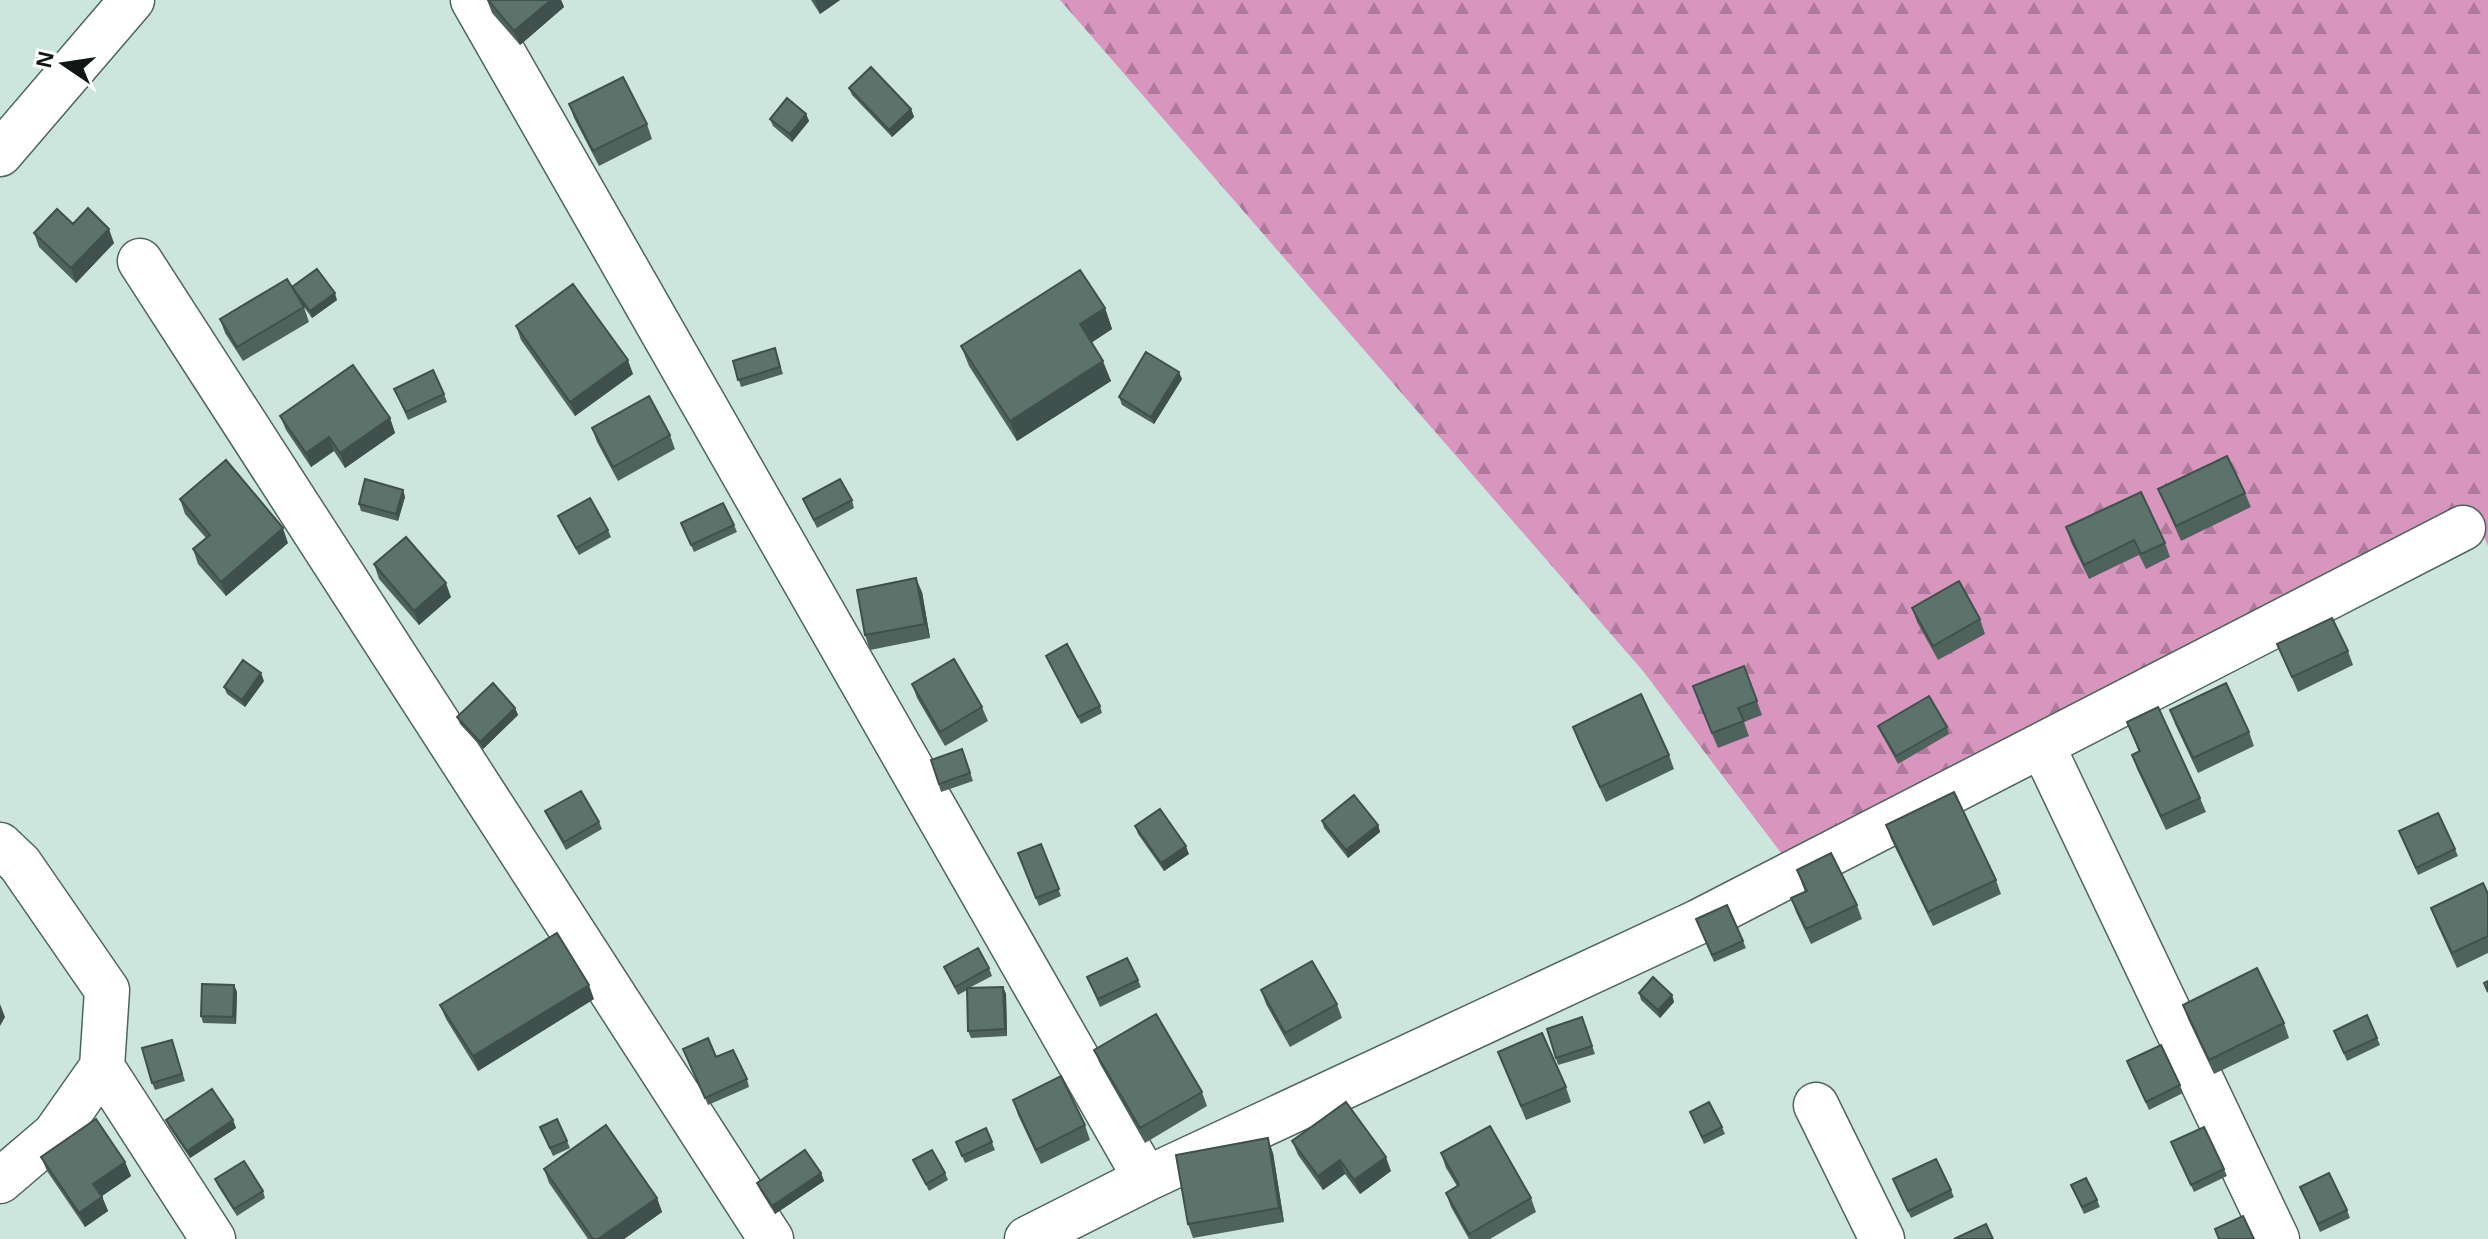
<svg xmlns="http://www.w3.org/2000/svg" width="2488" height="1239" viewBox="0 0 2488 1239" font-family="Arial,sans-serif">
  <defs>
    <pattern id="forest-firs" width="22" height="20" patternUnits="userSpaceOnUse" patternTransform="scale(2)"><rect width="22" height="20" fill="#d896bf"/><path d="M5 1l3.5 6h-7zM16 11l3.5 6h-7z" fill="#ae799a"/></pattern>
  </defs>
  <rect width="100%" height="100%" fill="#cde6dd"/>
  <!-- forest -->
  <path fill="url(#forest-firs)" d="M1060,0H2488V546L2473,512L1791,866L1643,671Z"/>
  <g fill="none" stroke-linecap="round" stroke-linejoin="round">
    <defs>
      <path id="minor" d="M473,0L1146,1179
        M0,154L132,0
        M140,261L771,1239
        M2042,745L2277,1239
        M0,845L20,864L107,990L102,1067L55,1134L0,1181
        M102,1067L213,1239
        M1816,1105L1882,1239
        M1027,1239L1146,1179L1698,922L2463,528"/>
    </defs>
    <!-- minor casing -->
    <use href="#minor" stroke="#4f645e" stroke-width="47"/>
    <!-- minor -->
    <use href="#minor" stroke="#fff" stroke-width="44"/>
  </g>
  <!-- wall -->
  <path fill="#4f635d" d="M487,0H561L564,7L520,45L492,13Z
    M811,0H840L820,14Z
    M849,88L911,109L914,117L892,137L852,95Z
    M569,104L647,124L652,139L599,166L574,118Z
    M806,114L809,121L792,142L773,126L770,119Z
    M73,224L114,243L76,283L39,247L34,233Z
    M292,287L337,300L312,318L304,307L309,322L243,361L225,333L220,319Z
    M1105,308L1112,329L1092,342L1111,381L1017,441L969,366L961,346Z
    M516,326L633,374L575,416L521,340Z
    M775,348L783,374L741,387L733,361Z
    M1182,379L1154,424L1122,405L1119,397Z
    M394,389L444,394L447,402L408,420Z
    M280,416L390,418L395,433L345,468L334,451L311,467L286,430Z
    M592,428L670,435L675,449L618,481L597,442Z
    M2158,489L2245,493L2251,507L2181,541Z
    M403,490L405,497L398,521L361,511L359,504Z
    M180,499L288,543L226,596L198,564L193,549L206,538L185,514Z
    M803,499L852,500L854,508L817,528Z
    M558,516L608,530L611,537L579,555L561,523Z
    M681,523L734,525L737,532L694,552Z
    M2066,527L2165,543L2170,557L2146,569L2139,555L2089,579L2071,542Z
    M374,564L451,597L419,625L379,579Z
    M922,592L930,638L870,650L865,635Z
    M1912,608L1980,619L1985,634L1938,660L1917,622Z
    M2277,644L2348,651L2353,665L2298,692Z
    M1046,656L1100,706L1102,713L1081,724Z
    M1744,666L1762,715L1744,722L1749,736L1718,748L1698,701Z
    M264,681L245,707L227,694L224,687Z
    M912,684L982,707L988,721L945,746L917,698Z
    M515,708L518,715L483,749L460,724L457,717Z
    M2170,710L2249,732L2254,746L2198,773L2175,724Z
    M2127,722L2200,798L2206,812L2166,830L2137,769L2132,755L2139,752Z
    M1878,726L1947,727L1949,734L1898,764L1881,733Z
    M1573,727L1669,755L1674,769L1606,802L1578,741Z
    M962,749L973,781L941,792L931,760Z
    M545,811L599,822L602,829L566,850L548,818Z
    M1322,821L1378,825L1380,832L1348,858L1324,828Z
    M1886,825L1996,880L2001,894L1933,926L1891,839Z
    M1135,826L1189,854L1164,871L1138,834Z
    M2399,831L2455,849L2458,856L2418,875Z
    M1041,844L1061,896L1039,906L1018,853Z
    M1797,870L1857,905L1862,919L1811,944L1796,912L1791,898L1805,892Z
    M2488,894V953L2457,968L2436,922L2431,908Z
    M1699,926L1743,941L1746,948L1714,962Z
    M944,967L989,968L992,976L969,988L1003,987L1006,994L1007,1036L971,1038L968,1031L967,990L958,995Z
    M1087,977L1138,980L1141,987L1100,1007Z
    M234,985L237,992L236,1024L203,1023L201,1016Z
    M1261,990L1337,1004L1342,1018L1290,1047L1266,1004Z
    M1639,993L1672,995L1674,1002L1660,1018L1641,1000Z
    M594,999L478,1071L446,1019L440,1005Z
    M2183,1005L2284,1023L2289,1038L2214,1074L2188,1019Z
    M1582,1017L1595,1054L1558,1065L1547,1029Z
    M2334,1031L2377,1038L2380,1045L2347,1061Z
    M172,1040L185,1081L155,1090L152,1083Z
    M1094,1050L1202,1092L1207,1106L1145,1143L1100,1064Z
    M1498,1052L1566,1087L1571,1102L1526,1120Z
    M686,1056L716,1057L747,1079L749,1087L708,1105Z
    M2127,1061L2180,1085L2183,1093L2149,1110Z
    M1013,1100L1085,1125L1090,1140L1041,1164L1018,1115Z
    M1690,1112L1722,1127L1725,1134L1704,1144Z
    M166,1120H233L236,1128L190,1158L169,1127Z
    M540,1127L567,1141L570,1148L553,1156Z
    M986,1128L995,1150L965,1163L956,1142Z
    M1292,1141L1391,1171L1360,1194L1345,1174L1323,1190L1298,1155Z
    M2171,1142L2224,1169L2227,1176L2194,1192Z
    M1273,1153L1284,1222L1193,1238L1188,1224Z
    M1441,1153L1531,1198L1536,1212L1490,1239H1469L1451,1207L1446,1193L1457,1186L1446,1168Z
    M41,1157L125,1162L131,1176L102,1196L108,1211L85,1227L47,1171Z
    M913,1160L945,1173L948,1180L929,1191Z
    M544,1169L657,1198L662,1212L624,1239H588L549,1183Z
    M821,1173L824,1181L775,1214L760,1190L757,1183Z
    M215,1179L263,1191L265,1198L237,1216L218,1186Z
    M1893,1179L1951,1190L1954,1197L1911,1218Z
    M2071,1185L2097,1200L2100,1207L2084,1214Z
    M2300,1187L2347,1210L2350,1218L2320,1232Z"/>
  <!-- shaded-wall -->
  <path fill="#40504c" d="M551,0H561L564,7L520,45L514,31Z
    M815,0H840L820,14Z
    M911,109L914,117L892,137L889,130Z
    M806,114L809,121L792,142L790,134Z
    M109,229L114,243L76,283L71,268Z
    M335,293L337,300L312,318L310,311Z
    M1105,308L1112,329L1088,345L1080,324Z
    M628,360L633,374L575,416L570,402Z
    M1103,361L1111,381L1017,441L1010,421Z
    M1179,372L1182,379L1154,424L1151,417Z
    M390,418L395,433L345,468L340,453Z
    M329,437L334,451L311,467L306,453Z
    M403,490L405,497L398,521L396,514Z
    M283,528L288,543L226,596L221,582Z
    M916,578L922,592L930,638L925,624Z
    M446,583L451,597L419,625L414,611Z
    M261,673L264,681L245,707L242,700Z
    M515,708L518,715L483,749L480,742Z
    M1378,825L1380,832L1348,858L1346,850Z
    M1186,846L1189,854L1164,871L1161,863Z
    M234,985L237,992L236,1024L233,1017Z
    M589,985L594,999L478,1071L473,1056Z
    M1003,987L1006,994L1007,1036L1005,1029Z
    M1672,995L1674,1002L1660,1018L1658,1010Z
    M0,1004L5,1017L0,1026Z
    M233,1120L236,1128L190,1158L187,1151Z
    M1268,1138L1273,1153L1284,1222L1279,1208Z
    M1386,1157L1391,1171L1360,1194L1354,1180Z
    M1340,1160L1345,1174L1323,1190L1318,1176Z
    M125,1162L131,1176L99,1198L93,1184Z
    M821,1173L824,1181L775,1214L772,1206Z
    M102,1197L108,1211L85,1227L79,1213Z
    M657,1198L662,1212L624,1239H598Z"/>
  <!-- building -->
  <path fill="#5c736c" stroke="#40504c" stroke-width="2" d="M488,0H551L514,31Z
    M871,67L911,109L889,130L849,88Z
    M623,77L647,124L593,151L569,104Z
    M787,98L806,114L790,134L770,119Z
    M88,208L109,229L71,268L34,233L57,209L73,224Z
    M317,269L335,293L310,311L292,287Z
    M1080,270L1105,308L1080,324L1103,361L1010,421L961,346Z
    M287,279L304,307L237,347L220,319Z
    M573,284L628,360L570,402L516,326Z
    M775,348L780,367L738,380L733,361Z
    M1146,352L1179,372L1151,417L1119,397Z
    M353,365L390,418L340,453L329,437L306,453L280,416Z
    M433,370L444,394L406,412L394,389Z
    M649,396L670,435L613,467L592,428Z
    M2227,456L2245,493L2176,526L2158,489Z
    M226,460L283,528L221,582L193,549L210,535L180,499Z
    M365,479L403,490L396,514L359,504Z
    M840,479L852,500L814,520L803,499Z
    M2141,492L2165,543L2141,554L2134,540L2084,565L2066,527Z
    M590,498L608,530L576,548L558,516Z
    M723,503L734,525L691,545L681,523Z
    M406,537L446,583L414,611L374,564Z
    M916,578L925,624L865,635L857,590Z
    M1959,581L1980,619L1933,646L1912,608Z
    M2332,618L2348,651L2292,677L2277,644Z
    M1067,644L1100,706L1078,717L1046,656Z
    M954,659L982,707L940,732L912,684Z
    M243,660L261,673L242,700L224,687Z
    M1744,666L1757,701L1738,708L1744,721L1712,733L1693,686Z
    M493,683L515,708L480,742L457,717Z
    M2226,683L2249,732L2193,758L2170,710Z
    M1641,694L1669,755L1600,787L1573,727Z
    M1929,696L1947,727L1896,756L1878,726Z
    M2158,707L2200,798L2161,816L2132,755L2140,751L2127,722Z
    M962,749L970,773L939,784L931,760Z
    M581,791L599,822L564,842L545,811Z
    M1954,792L1996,880L1928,912L1886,825Z
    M1354,795L1378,825L1346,850L1322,821Z
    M1160,809L1186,846L1161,863L1135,826Z
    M2438,813L2455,849L2416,868L2399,831Z
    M1041,844L1059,889L1036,898L1018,853Z
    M1831,853L1857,905L1806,929L1791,898L1807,891L1797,870Z
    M2483,883L2488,894V936L2452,953L2431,908Z
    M1727,905L1743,941L1712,955L1696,919Z
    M557,933L589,985L473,1056L440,1005Z
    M978,948L989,968L955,987L944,967Z
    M1127,958L1138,980L1098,999L1087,977Z
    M1312,961L1337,1004L1285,1033L1261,990Z
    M2257,968L2284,1023L2209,1060L2183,1005Z
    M1653,977L1672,995L1658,1010L1639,993Z
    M2488,981V992L2484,983Z
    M202,984L234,985L233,1017L201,1016Z
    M1003,987L1005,1029L968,1031L967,988Z
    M1156,1014L1202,1092L1140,1128L1094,1050Z
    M2367,1015L2377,1038L2344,1053L2334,1031Z
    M1582,1017L1592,1046L1556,1058L1547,1029Z
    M1542,1033L1566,1087L1521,1106L1498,1052Z
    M708,1038L716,1057L733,1050L747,1079L705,1098L683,1049Z
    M172,1040L182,1074L152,1083L142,1048Z
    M2161,1045L2180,1085L2146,1102L2127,1061Z
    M1061,1076L1085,1125L1036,1150L1013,1100Z
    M212,1089L233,1120L187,1151L166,1120Z
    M1346,1102L1386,1157L1354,1180L1340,1160L1318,1176L1292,1141Z
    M1709,1102L1722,1127L1702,1137L1690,1112Z
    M96,1119L125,1162L93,1184L102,1197L79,1213L41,1157Z
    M557,1119L567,1141L550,1148L540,1127Z
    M606,1125L657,1198L598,1239H593L544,1169Z
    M1490,1126L1531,1198L1469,1234L1446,1193L1459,1185L1441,1153Z
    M2204,1127L2224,1169L2191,1185L2171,1142Z
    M986,1128L992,1142L962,1156L956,1142Z
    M1268,1138L1279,1208L1188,1224L1176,1155Z
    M805,1150L821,1173L772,1206L757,1183Z
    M932,1150L945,1173L926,1184L913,1160Z
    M1936,1159L1951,1190L1908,1211L1893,1179Z
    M244,1161L263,1191L234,1209L215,1179Z
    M2329,1173L2347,1210L2318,1224L2300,1187Z
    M2086,1178L2097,1200L2082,1207L2071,1185Z
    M2243,1216L2254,1239H2219L2215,1229Z
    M1986,1224L1993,1239H1954Z"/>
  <!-- north arrow -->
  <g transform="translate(64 64) rotate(283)" stroke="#ffffff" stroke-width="6" paint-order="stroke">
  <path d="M0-6L14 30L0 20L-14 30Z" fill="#0f1815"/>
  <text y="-12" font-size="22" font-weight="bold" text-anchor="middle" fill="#0f1815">N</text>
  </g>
</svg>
